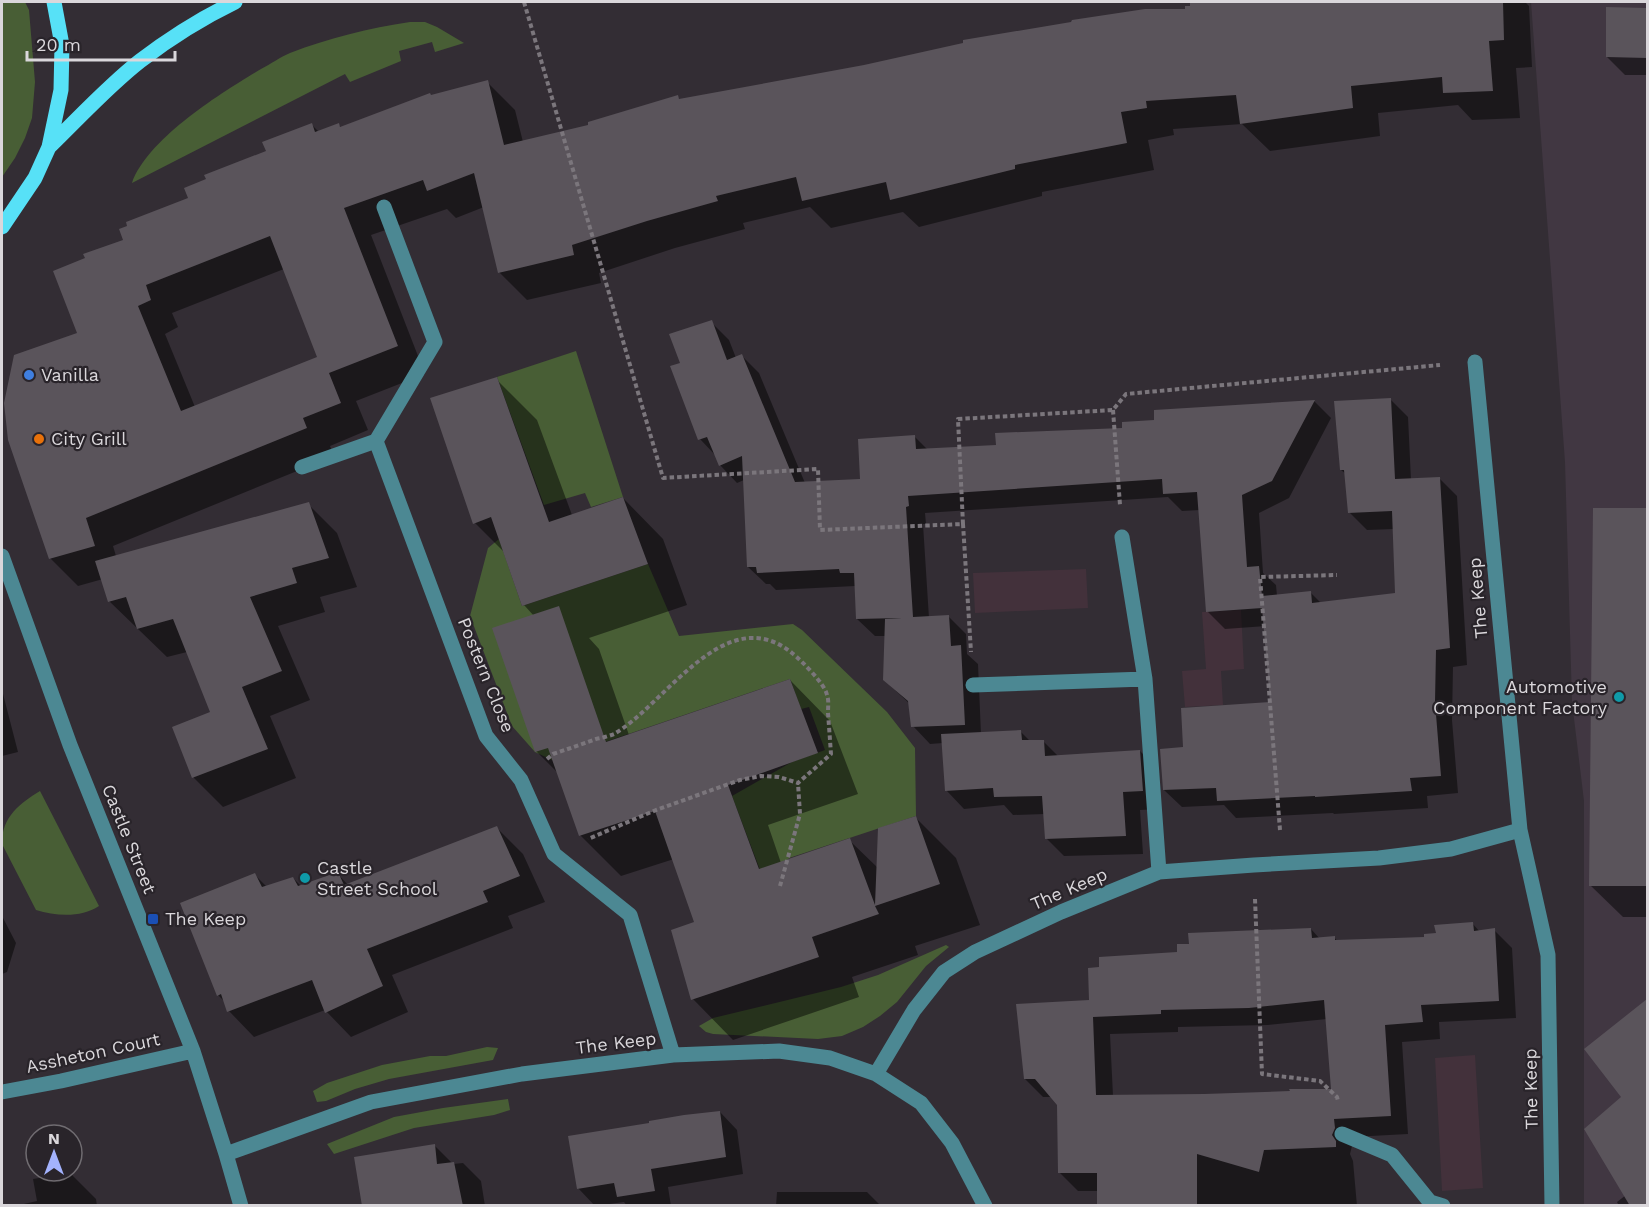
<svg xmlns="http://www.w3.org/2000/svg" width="1649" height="1207" viewBox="0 0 1649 1207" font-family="'Work Sans',sans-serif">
  <rect width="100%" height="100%" fill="#332d34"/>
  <!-- built -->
  <path fill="#413742" d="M1531,2H1647V1205H1584V801L1572,702L1565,462Z"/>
  <!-- industrial -->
  <path fill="#43313b" d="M1086,569L1088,608L975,613L973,573Z
    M1241,610L1244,669L1221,671L1223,705L1185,707L1182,671L1206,669L1202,612Z
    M1475,1055L1483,1188L1442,1191L1435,1058Z"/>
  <!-- green -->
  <path fill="#485e35" d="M2,2H25L29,10L35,82L32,118L25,138L15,158L2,177Z
    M410,22H425L437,27L464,43L435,52L432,42L399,51L401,61L350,82L345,74L132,183C147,139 222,92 261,69C271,64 280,57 290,53C329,38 369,28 410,22Z
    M576,351L623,497L591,507L585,493L544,505L497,377Z
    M499,539L522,606L648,564L679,636L793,624L802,630L887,712L915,748L916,816L789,858L770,896L732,796L792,762L825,750L809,707L801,709L790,679L552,760L535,752L512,726L470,616L488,548Z
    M40,791L99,906C81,918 56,916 36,910L2,844C1,818 20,803 40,791Z
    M946,945L949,947L926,966L897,1002L880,1016L863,1027L842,1036L818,1039L713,1034L706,1032L699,1026L713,1018L841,987L878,975Z
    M487,1047L498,1048L493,1060L389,1079L355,1089L326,1101L317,1102L313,1091L327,1083L382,1065L430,1056H446Z
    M508,1099L510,1110L494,1115L414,1128L334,1154L327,1144L394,1117L443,1108Z"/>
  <!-- shadow -->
  <path fill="#0007" fill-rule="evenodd" d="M1199,2H1525L1529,6L1532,67L1516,68L1520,118L1472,120L1458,105L1378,113L1380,136L1270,151L1242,124L1173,129L1174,135L1148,140L1154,170L1042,192V196L919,227L903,212L831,228L810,207L743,223L745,229L675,248L599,273L601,283L527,300L499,272L484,207L456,218L447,209L371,235L425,374L356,401L368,430L330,446L334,456L113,546L116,556L308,504L337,533L357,587L320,597L325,612L278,626L310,700L270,716L296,778L223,807L194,778L174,728L212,713L187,652L167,657L109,601L103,579L78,586L50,558L79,334L125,241L190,199L312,125L319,132L338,125L342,128L432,96L487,82L515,110L523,142L590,126L677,97L680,100L1187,11L1192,8L1191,3ZM284,269L319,358L195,407L165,334L178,327L172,313Z
    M1607,9L1648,10V75H1625L1607,57Z
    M711,322L729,340L736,358L742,356L759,373L805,483L861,481L914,436L928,450L998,446L1124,430L1314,401L1331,418L1289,498L1259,513L1263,573L1276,585L1277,596L1311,593L1321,603L1396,594L1394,529L1367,530L1349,512L1346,474L1341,470L1390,399L1408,417L1411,480L1439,478L1457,496L1467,665L1453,667L1452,720L1458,793L1427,796L1428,808L1334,814L1333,813L1236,818L1224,805L1182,807L1164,790L1184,749L1272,703L1266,626L1225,629L1207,611L1200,510L1182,511L1168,497L925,513L926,524H923L929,618L949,617L966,634L967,654L978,664L981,734L1020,731L1030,741H1043L1059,757L1140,751L1158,769L1161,809L1140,810L1143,854L1064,856L1046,838L1045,814L1013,815L1004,805L964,809L947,791L943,743L930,744L913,726L910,704L884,680L886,636H875L857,619L855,586L776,590L770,584H766L748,567L744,480L737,483L720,465L716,456L700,439L682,364Z
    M496,379L537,420L572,515L623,498L663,539L687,605L589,638L599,649L629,735L790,680L830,721L858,794L768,825L781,863L849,840L878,868L915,817L956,858L980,925L915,946L918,955L852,977L859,997L733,1040L693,999L696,923L674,859L621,876L580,835L558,773L536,751L534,616L524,605L506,554L475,523Z
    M1595,510H1648V917H1623L1590,885Z
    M2,690L18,752L2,756Z
    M497,828L523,854L545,902L508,916L513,928L392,975L408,1012L351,1037L325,1010L254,1037L229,1011L225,1002L218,995L255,875L267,887L293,878L301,886L337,873L348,885Z
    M2,916L16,943L7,972L2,974Z
    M1472,923L1480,932L1494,930L1512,948L1516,1018L1439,1022L1440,1039L1402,1042L1408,1134L1352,1137V1146L1350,1154L1353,1161L1357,1206H1098L1099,1191H1078L1060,1173L1058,1104L1052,1097H1043L1025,1079L1091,1001L1178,953L1311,929L1320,939L1334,937L1338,942L1426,938ZM1327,1019L1333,1091L1204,1096H1113L1110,1034L1178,1032V1027L1268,1025Z
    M1648,1001V1206H1619L1617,1202L1626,1195L1623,1098L1586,1049Z
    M720,1112L737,1130L743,1174L668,1187L671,1206H627L624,1202L595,1206L578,1188L651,1124Z
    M435,1146L453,1164L463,1163L481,1181L485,1206H363Z
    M70,1173L96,1199L97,1206H15L37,1201L33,1179Z
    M777,1192H867L881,1206H776Z"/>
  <!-- building -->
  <path fill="#5a545b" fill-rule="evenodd" d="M1190,2H1503L1504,40L1489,41L1493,91L1443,93L1442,77L1351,86L1353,108L1240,124L1236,95L1146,101L1147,108L1121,112L1127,143L1015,165V169L890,200L886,182L802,201L796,177L716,196L718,201L647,221L572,245L574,255L498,273L474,173L427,191L423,180L344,208L398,346L329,373L341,403L303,418L307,428L86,518L95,546L49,559L8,440L4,403L14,355L77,333L53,271L85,258L83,254L123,240L119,229L127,226L126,222L188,198L184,188L206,179L204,175L266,151L262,142L312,123L315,132L339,123L340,127L430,93L431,95L488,80L504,145L588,125V122L678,95L679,99L864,65L963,43V40L1071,22L1072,20L1145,9H1185V6H1190ZM270,236L317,357L181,411L138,306L151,300L146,285Z
    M1606,7L1647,8V58L1606,57Z
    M712,320L727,360L742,354L795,482L860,479L858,439L915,435L916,449L996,445L995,433L1122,428V422L1154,420V410L1315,400L1272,481L1242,495L1247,567L1259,566L1262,596L1311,591L1312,603L1395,593L1392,511L1348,513L1344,470H1340L1334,401L1391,398L1395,479L1440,477L1450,648L1436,650L1435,702L1441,776L1410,778L1412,791L1315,797V796L1217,801L1216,788L1163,790L1160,749L1183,747L1181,708L1270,702L1262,608L1206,612L1197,492L1163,494L1162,479L908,496L909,506L906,507L913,617L949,615L951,646L961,645L965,725L911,727L908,701L883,680L885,619L902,618L856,619L854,573H840L839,569L757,573L756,567H747L742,456L719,466L707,437L698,440L670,366L680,363L669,334Z
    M497,377L549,522L623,497L648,564L522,606L491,517L473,524L430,398Z
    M309,502L329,558L292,568L297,583L250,597L282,671L242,687L268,749L192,778L172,727L210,712L173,619L137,629L126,597L108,602L95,561Z
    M1593,508H1647V886H1589Z
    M559,606L606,742L790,679L818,753L728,785L759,869L850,838L875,905L878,828L916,816L940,884L875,906L879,914L812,937L819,957L691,1000L671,930L694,922L655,811L579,836L548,748L535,752L492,628Z
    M1021,730L1022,740H1044L1045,756L1140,750L1143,791L1123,792L1126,836L1045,839L1042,796L994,797L993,788L945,791L941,734Z
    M497,826L520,876L483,891L488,902L367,949L383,986L325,1013L312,980L227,1012L221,994L217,996L180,903L255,873L262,887L293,877L298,886L338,872L344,885Z
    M1473,922L1474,931L1495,928L1499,1001L1421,1005L1423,1022L1385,1025L1391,1116L1334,1119L1335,1128L1332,1135L1336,1141V1147L1264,1150L1259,1172L1197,1154V1205L1097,1206V1173H1058L1057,1105L1035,1079H1024L1016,1004L1089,1000L1088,968L1099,967V957L1177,952V944H1189L1188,933L1311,928L1312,938L1335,936V940L1424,937V934L1436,933L1434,925ZM1324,1000L1331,1089H1289L1290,1091L1204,1094L1096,1095L1093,1017L1161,1014V1010L1249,1008Z
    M1647,999V1206H1630L1584,1129L1621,1097L1584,1049Z
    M720,1111L726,1157L651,1169L655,1191L617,1197L614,1183L577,1189L568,1136L649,1123V1121L684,1115Z
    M435,1144L437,1164L454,1162L463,1206H362L354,1157Z"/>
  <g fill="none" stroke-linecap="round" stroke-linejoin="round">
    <!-- path -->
    <path stroke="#7b767c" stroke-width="4" stroke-dasharray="4.5 3" stroke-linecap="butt" d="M524,2L663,478L818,469L820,530L963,524L971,652
      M1113,410L1120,505
      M963,524L958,419L1113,410L1126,394L1440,365
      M547,759L553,754C568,749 582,744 596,739C602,738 609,736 614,734C665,705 725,599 792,653C801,660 825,684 827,695C829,700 828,707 828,713C829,726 830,740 831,754L798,783L779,777L761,776L740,780L656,810L588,839
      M1280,830L1260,577L1337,575
      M780,886L800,814L798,783
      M1255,899L1262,1074L1320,1081L1337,1097L1338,1101"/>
    <!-- minor -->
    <path stroke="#4c8893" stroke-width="15" d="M376,441L486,736L521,780L554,854L630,915L673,1055
      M302,467L376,441L435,342L384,207
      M1122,537L1145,679L1159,872
      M2,556L70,745L193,1051L226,1154L241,1206
      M973,685L1145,679
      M1520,830L1548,955L1552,1206
      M876,1074L914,1010L944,972L975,952L1061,912L1159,872L1254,865L1379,858L1451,849L1520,830L1475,362
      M2,1092L61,1081L193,1051
      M1342,1134L1392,1155L1430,1202L1443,1206
      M226,1154L371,1102L522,1074L673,1055L779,1051L830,1058L876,1074L921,1103L952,1143L985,1206"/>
    <!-- major -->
    <path stroke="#57e1f7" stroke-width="15" d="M49,147C79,118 108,86 140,61C170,38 202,18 235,2
      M2,227L35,178L49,147L61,90L62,45L54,2"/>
  </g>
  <!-- markers -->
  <circle fill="#3f7fe0" stroke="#29242a" stroke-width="2" cx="29" cy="375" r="6"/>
  <circle fill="#e8710a" stroke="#29242a" stroke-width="2" cx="39" cy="439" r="6"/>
  <g fill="#0f9aa8" stroke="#29242a" stroke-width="2">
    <circle cx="1619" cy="697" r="6"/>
    <circle cx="305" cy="878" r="6"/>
  </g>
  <rect fill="#1a4fb4" stroke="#29242a" stroke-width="2" x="147" y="913" width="12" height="12" rx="3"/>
  <g text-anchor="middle" stroke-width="4.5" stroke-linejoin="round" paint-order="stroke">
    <!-- poi labels -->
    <g font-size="18" fill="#dad7db" stroke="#29242a" text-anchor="start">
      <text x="41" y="381">Vanilla</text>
      <text x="51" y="445">City Grill</text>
      <text x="1607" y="693" text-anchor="end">Automotive<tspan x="1607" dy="21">Component Factory</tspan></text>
      <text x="317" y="874">Castle<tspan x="317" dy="21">Street School</tspan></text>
      <text x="165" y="925">The Keep</text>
    </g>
    <!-- street labels -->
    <g font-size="18" fill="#dad7db" stroke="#29242a">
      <text transform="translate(1478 598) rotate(-95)" y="6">The Keep</text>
      <text transform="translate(486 675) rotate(68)" y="6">Postern Close</text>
      <text transform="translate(129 839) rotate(68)" y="6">Castle Street</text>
      <text transform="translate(1069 889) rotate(-23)" y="6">The Keep</text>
      <text transform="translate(616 1043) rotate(-7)" y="6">The Keep</text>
      <text transform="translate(93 1053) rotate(-12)" y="6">Assheton Court</text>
      <text transform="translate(1531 1089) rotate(-91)" y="6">The Keep</text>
    </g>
  </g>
  <!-- border -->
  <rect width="1649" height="1207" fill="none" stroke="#dad7db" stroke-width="6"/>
  <!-- north arrow -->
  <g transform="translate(54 1153)"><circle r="28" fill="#29242a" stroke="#706c71" stroke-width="1.5"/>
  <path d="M0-4.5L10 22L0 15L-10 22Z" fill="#a3b2fd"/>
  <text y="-9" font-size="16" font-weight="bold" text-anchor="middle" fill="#dad7db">N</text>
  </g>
  <!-- scale -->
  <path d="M27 51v9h148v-9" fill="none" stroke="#dad7db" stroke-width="3"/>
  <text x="36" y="51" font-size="18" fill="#dad7db" stroke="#29242a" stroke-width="4.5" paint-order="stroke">20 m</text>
</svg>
